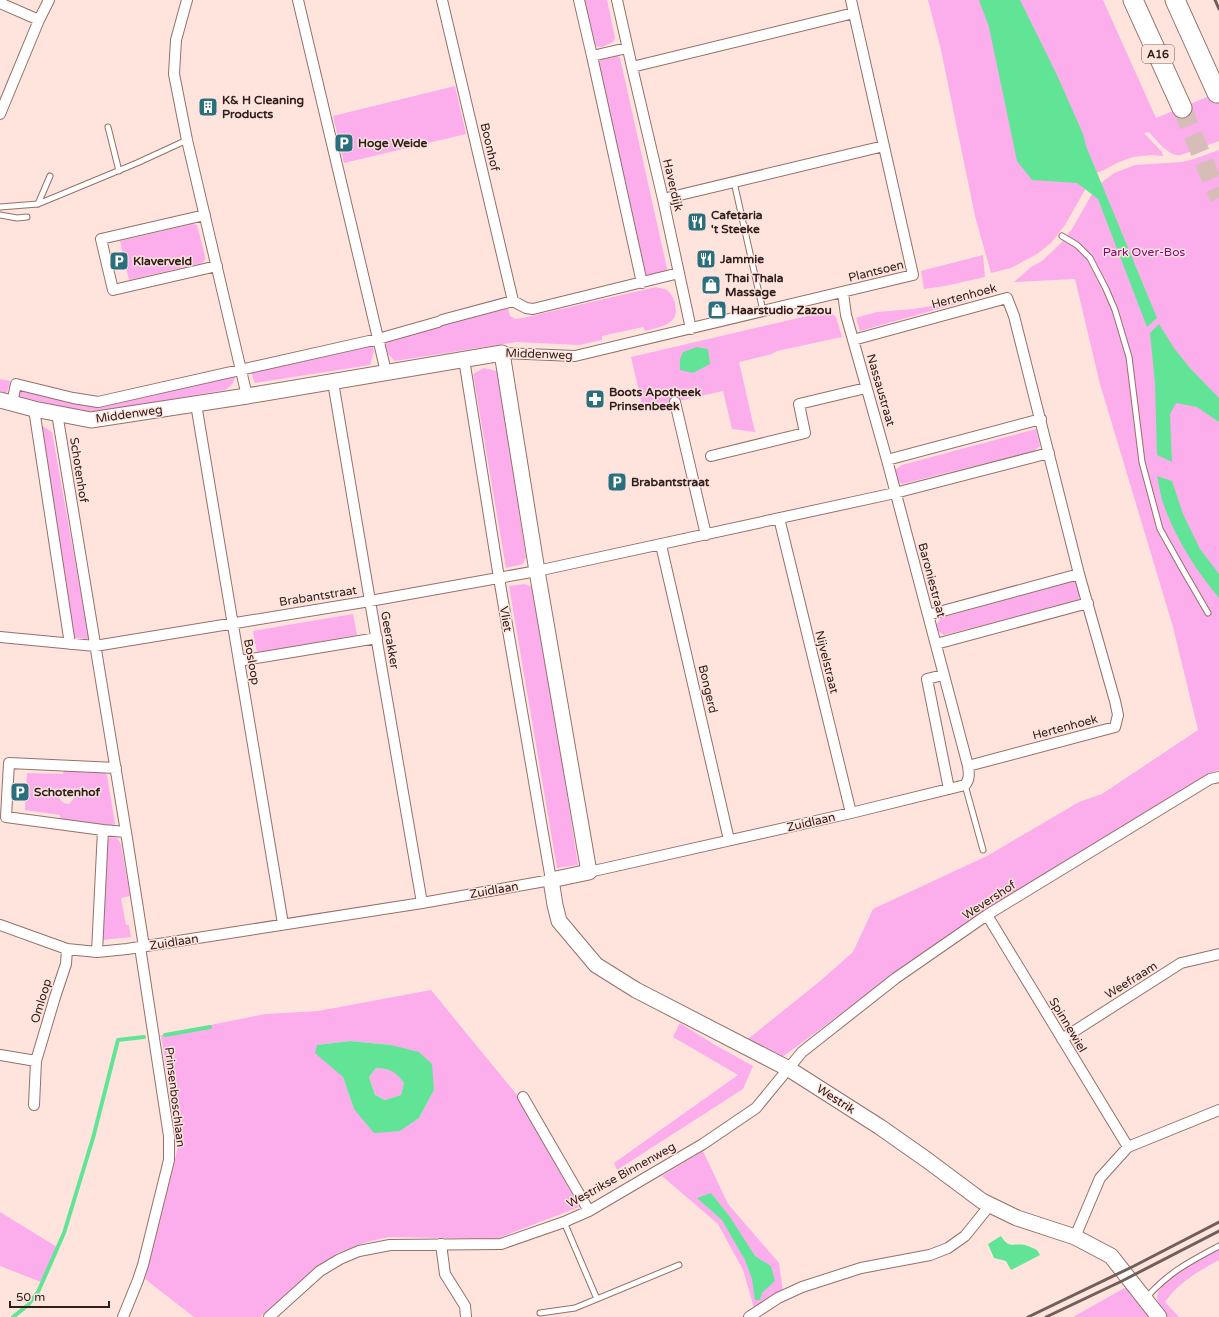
<svg xmlns="http://www.w3.org/2000/svg" width="1219" height="1317" viewBox="0 0 1219 1317" font-family="'Varela Round',sans-serif">
  <rect width="100%" height="100%" fill="#ffe4de"/>
  <!-- green -->
  <path fill="#fcadec" fill-rule="evenodd" d="M582,0H607L615,38L613,42L602,47L593,46Z
    M928,0H1103L1156,118L1219,92V141L1181,155C1168,157 1157,140 1149,132L1144,133L1162,152L1163,156L1151,155L1133,157L1117,163L1104,170L1094,174L1065,225L1051,243L1037,254L1011,268L991,273L975,216L941,50Z
    M617,55L620,58L668,273L647,278L616,149L597,63L606,57Z
    M455,86L466,134L344,163L333,116Z
    M1219,150V770L1210,773L1155,808L1049,871L930,948L781,1058L748,1039L819,982L853,952L873,909L987,856L1079,802L1102,794L1198,730L1173,627L1100,384L1075,279L1014,282L1031,267L1042,261L1060,244L1072,229L1092,194L1101,183L1114,173L1135,165L1182,162L1194,159Z
    M193,224L197,225L205,256V260L202,263L129,280L120,241Z
    M983,255L985,277L945,286L924,289L921,271Z
    M656,287C660,288 666,289 668,291C675,297 678,311 674,318C668,327 654,328 645,331L643,327L602,336V340L579,345L517,342L395,361L388,354L384,340L508,308L510,316L515,319L523,318Z
    M970,300L860,331L856,318L877,312L913,309Z
    M829,311L836,317L842,337L777,351L772,354L739,362L755,432L732,429L723,391L643,409L631,357Z
    M372,343L374,351L370,365L255,383L250,369Z
    M484,368L497,371L526,557L523,564L506,568L473,374Z
    M236,375C234,382 232,386 225,390L102,411H78L18,396L19,391L21,389L74,402Z
    M0,379L10,381L7,393L0,391Z
    M41,425L52,432L89,639L74,638Z
    M1036,429L1040,446L1034,451L902,484C896,481 896,477 895,470L902,465Z
    M1075,580C1083,588 1081,591 1078,601L944,635L938,631L936,625L941,618Z
    M525,584L535,588L578,865L557,868L509,586Z
    M353,614L357,635L257,653L253,631Z
    M64,770L103,772L107,775L115,824L110,827L60,820V815L25,810L27,773L63,774ZM64,788C71,788 74,791 74,798L69,804C59,804 56,794 64,788Z
    M111,837L117,838L121,844L130,896L121,898L126,925H129L131,937L102,940L107,840Z
    M431,990L517,1095L579,1207L496,1239L389,1237L367,1242L337,1253L260,1317H194L145,1279L178,1147L161,1035L265,1014L318,1011ZM350,1041L391,1045L434,1090L419,1118L400,1131L354,1109L343,1077L317,1045Z
    M680,1023L715,1045L753,1066L743,1089L617,1170L614,1163L738,1075L673,1037Z
    M376,1068C391,1069 395,1070 404,1083L401,1095L385,1100L375,1095L369,1077Z
    M703,1151L728,1204L779,1263L783,1292L754,1308L743,1270L718,1224L662,1176Z
    M0,1212L57,1247L41,1282L0,1266Z
    M1219,1250V1260C1199,1271 1179,1282 1165,1302L1179,1317H1168C1164,1311 1158,1305 1157,1298C1156,1280 1205,1257 1219,1250Z
    M1128,1286L1153,1317H1073Z"/>
  <!-- water -->
  <path fill="#62e496" fill-rule="evenodd" d="M979,0H1020L1057,75L1083,134L1086,146L1157,318L1147,327L1098,199L1077,183L1032,180L1017,161L989,27Z
    M1159,324L1174,348L1190,368L1219,398V422L1197,407L1176,403L1170,414L1172,462L1157,455L1155,383L1150,333Z
    M697,347L708,349L710,364L693,373L680,370V359L683,352Z
    M1157,476L1172,481L1183,514L1200,549L1219,574V598C1195,569 1174,536 1162,500C1160,493 1159,484 1157,476Z
    M350,1041L391,1045L419,1052L432,1064L434,1090L419,1118L400,1131L374,1133L354,1109L343,1077L315,1053L317,1045ZM376,1068C391,1069 395,1071 404,1083L401,1095L385,1100L375,1095L369,1077Z
    M711,1193L730,1217L755,1256L771,1266L775,1281L762,1293L760,1300H755L752,1279L745,1260L722,1220L697,1198Z
    M1001,1236C1009,1249 1012,1243 1025,1245C1029,1246 1033,1248 1037,1250L1040,1255L1011,1270L1006,1261L994,1258L988,1244Z"/>
  <g fill="none" stroke-linecap="round" stroke-linejoin="round">
    <!-- stream -->
    <path stroke="#62e496" stroke-width="4" d="M165,1035L210,1027
      M13,1317L28,1305L38,1292L64,1233L93,1138L118,1040L144,1037"/>
    <!-- highway-tunnel -->
    <path stroke="#d6bdb7" stroke-width="19" stroke-dasharray="19 10" stroke-linecap="butt" d="M1182,108L1219,198"/>
    <defs>
      <path id="lane" d="M108,127L119,171
        M734,182L763,311
        M38,204L50,176
        M0,207L38,204L137,163L187,140
        M0,215L17,218L27,217
        M1062,236L1077,245L1090,258L1106,289L1115,310L1129,357L1142,462L1160,529L1183,570L1208,613
        M965,785L983,850
        M564,1222L597,1299
        M1146,1298C1169,1272 1189,1262 1219,1246
        M540,1313L575,1308L679,1265"/>
      <path id="street" d="M187,0L176,40L174,74L187,140L247,396
        M298,0L386,372
        M442,0L513,301
        M579,0L592,56
        M617,0L632,67L663,199L691,329
        M0,3L39,20
        M627,48L592,56L642,283
        M632,67L854,13
        M0,114L39,20L49,0
        M663,199L884,146
        M205,215L101,239L113,290L217,266
        M442,320L513,301L526,308L533,309L679,273
        M853,340L1007,298L1014,316L1079,574L1115,701L1118,715L1115,727L968,766
        M502,353L575,356L913,275L851,0
        M333,382L370,601L422,903
        M675,402L706,535
        M12,403L16,384L73,398L98,402L378,339L438,322
        M196,404L283,924
        M34,409L70,644
        M57,413L126,832L144,947
        M711,456L805,433L799,404L866,388
        M887,460L1041,419
        M779,518L851,813
        M661,545L729,840
        M928,615L1079,574
        M0,637L95,646L370,601L537,571L895,493L1049,453
        M936,644L1088,603
        M239,661L377,638
        M943,675L927,679L949,789
        M116,768L9,763L6,817L103,830L126,832
        M589,872L851,813L965,785C970,779 969,773 968,766L887,460L846,315L843,293
        M987,915L1128,1147
        M0,925L67,949L97,952L127,949L422,903L551,880L499,578L464,359
        M97,952L103,830
        M1062,1039L1181,963L1219,954
        M0,1055L36,1061
        M523,1097L589,1211
        M34,1105L36,1061L55,997L66,964L67,949
        M1075,1237L1100,1178L1128,1147L1219,1110
        M441,1244L445,1274L465,1306L466,1317
        M123,1317L138,1280L143,1265L169,1160V1136L140,947
        M269,1317L320,1271L340,1259L359,1251L390,1245L501,1244L564,1222L589,1211L703,1144L756,1108L802,1052L896,978L987,915L1210,779L1219,777
        M749,1317L778,1298L802,1287L861,1268L930,1255L948,1248L965,1236L990,1205"/>
      <path id="secondary" d="M0,400L34,409L91,420L247,396L502,353L537,571L589,872L551,880L555,905L559,921L596,965L636,990L789,1069L880,1127L927,1160L982,1201L1017,1218L1075,1237L1111,1256L1159,1317"/>
      <path id="highway" d="M1133,0L1182,108
        M1175,0L1217,93"/>
    </defs>
    <!-- lane casing -->
    <use href="#lane" stroke="#967067" stroke-width="7"/>
    <!-- street casing -->
    <use href="#street" stroke="#967067" stroke-width="12"/>
    <!-- secondary casing -->
    <use href="#secondary" stroke="#967067" stroke-width="17"/>
    <!-- highway casing -->
    <use href="#highway" stroke="#967067" stroke-width="21"/>
    <!-- lane -->
    <use href="#lane" stroke="#fff" stroke-width="5"/>
    <!-- street -->
    <use href="#street" stroke="#fff" stroke-width="10"/>
    <!-- secondary -->
    <use href="#secondary" stroke="#fff" stroke-width="15"/>
    <!-- highway -->
    <use href="#highway" stroke="#fff" stroke-width="19"/>
    <!-- rail -->
    <path stroke="#725e5a" stroke-width="3" d="M1215,0L1219,9
      M1028,1317L1134,1266L1219,1222
      M1046,1317L1122,1281L1219,1231"/>
  </g>
  <!-- icons -->
  <defs>
    <symbol id="building-square" viewBox="-11 -11 22 22"><rect x="-9" y="-9" width="18" height="18" rx="4" fill="#2a6f7e" stroke="#ffe4de"/><path d="M-4-6H4V6H1V3H-1V6H-4ZM-2.5-4.3h1.7v1.8h-1.7ZM.8-4.3h1.7v1.8H.8ZM-2.5-1h1.7V.8h-1.7ZM.8-1h1.7V.8H.8Z" fill="#fff"/></symbol>
    <symbol id="parking-square" viewBox="-11 -11 22 22"><rect x="-9" y="-9" width="18" height="18" rx="4" fill="#2a6f7e" stroke="#ffe4de"/><path d="M-3.5-5.5H1a3.5 3.5 0 0 1 0 7H-1V5.5H-3.5ZM-1-3.4V-.6H.8a1.4 1.4 0 0 0 0-2.8Z" fill="#fff"/></symbol>
    <symbol id="restaurant-square" viewBox="-11 -11 22 22"><rect x="-9" y="-9" width="18" height="18" rx="4" fill="#2a6f7e" stroke="#ffe4de"/><path d="M-5-6h1v4h1v-4h1v4h1v-4h1v5L-1.5 .5V6h-2V.5L-5-1ZM5-6V6H3V1.5H1.5Q1.5-4 5-6Z" fill="#fff"/></symbol>
    <symbol id="shop-square" viewBox="-11 -11 22 22"><rect x="-9" y="-9" width="18" height="18" rx="4" fill="#2a6f7e" stroke="#ffe4de"/><path d="M-5-2.5h2.3a2.7 3.5 0 0 1 5.4 0H5L5.5 6h-11ZM-1.5-2.5h3a1.5 2.3 0 0 0-3 0Z" fill="#fff"/></symbol>
    <symbol id="pharmacy-square" viewBox="-11 -11 22 22"><rect x="-9" y="-9" width="18" height="18" rx="4" fill="#2a6f7e" stroke="#ffe4de"/><path d="M-2-6h4v4h4v4h-4v4h-4v-4h-4v-4h4Z" fill="#fff"/></symbol>
  </defs>
  <g fill-rule="evenodd">
    <use href="#building-square" x="197" y="96" width="22" height="22"/>
    <use href="#parking-square" x="333" y="132" width="22" height="22"/>
    <use href="#restaurant-square" x="686" y="211" width="22" height="22"/>
    <use href="#restaurant-square" x="695" y="248" width="22" height="22"/>
    <use href="#parking-square" x="108" y="250" width="22" height="22"/>
    <use href="#shop-square" x="700" y="274" width="22" height="22"/>
    <use href="#shop-square" x="706" y="299" width="22" height="22"/>
    <use href="#pharmacy-square" x="584" y="388" width="22" height="22"/>
    <use href="#parking-square" x="606" y="471" width="22" height="22"/>
    <use href="#parking-square" x="9" y="781" width="22" height="22"/>
  </g>
  <g text-anchor="middle" stroke-width="3" stroke-linejoin="round" paint-order="stroke">
    <!-- shield labels -->
    <rect fill="#ffe4de" stroke="#6e5b57" stroke-width="1" x="1142" y="45" width="32" height="18" rx="3"/>
    <g font-size="11" font-weight="bold" fill="#30201d">
      <text x="1158" y="58">A16</text>
    </g>
    <!-- poi labels -->
    <g font-size="12" font-weight="bold" fill="#30201d" stroke="#ffe4de" text-anchor="start">
      <text x="222" y="104">K&amp; H Cleaning<tspan x="222" dy="14">Products</tspan></text>
      <text x="358" y="147">Hoge Weide</text>
      <text x="711" y="219">Cafetaria<tspan x="711" dy="14">'t Steeke</tspan></text>
      <text x="720" y="263">Jammie</text>
      <text x="133" y="265">Klaverveld</text>
      <text x="725" y="282">Thai Thala<tspan x="725" dy="14">Massage</tspan></text>
      <text x="731" y="314">Haarstudio Zazou</text>
      <text x="609" y="396">Boots Apotheek<tspan x="609" dy="14">Prinsenbeek</tspan></text>
      <text x="631" y="486">Brabantstraat</text>
      <text x="34" y="796">Schotenhof</text>
    </g>
    <!-- street labels -->
    <g font-size="12" fill="#30201d" stroke="#ffe4de">
      <text transform="translate(490 147) rotate(77)" y="4">Boonhof</text>
      <text transform="translate(673 185) rotate(77)" y="4">Haverdijk</text>
      <text transform="translate(876 271) rotate(-14)" y="4">Plantsoen</text>
      <text transform="translate(964 296) rotate(-15)" y="4">Hertenhoek</text>
      <text transform="translate(539 354) rotate(2)" y="4">Middenweg</text>
      <text transform="translate(881 390) rotate(74)" y="4">Nassaustraat</text>
      <text transform="translate(129 414) rotate(-8)" y="4">Middenweg</text>
      <text transform="translate(79 470) rotate(81)" y="4">Schotenhof</text>
      <text transform="translate(932 580) rotate(75)" y="4">Baroniestraat</text>
      <text transform="translate(318 596) rotate(-9)" y="4">Brabantstraat</text>
      <text transform="translate(506 619) rotate(80)" y="4">Vliet</text>
      <text transform="translate(390 640) rotate(80)" y="4">Geerakker</text>
      <text transform="translate(252 662) rotate(80)" y="4">Bosloop</text>
      <text transform="translate(827 662) rotate(76)" y="4">Nijvelstraat</text>
      <text transform="translate(708 689) rotate(77)" y="4">Bongerd</text>
      <text transform="translate(1065 727) rotate(-15)" y="4">Hertenhoek</text>
      <text transform="translate(811 822) rotate(-13)" y="4">Zuidlaan</text>
      <text transform="translate(494 890) rotate(-10)" y="4">Zuidlaan</text>
      <text transform="translate(989 900) rotate(-33)" y="4">Wevershof</text>
      <text transform="translate(174 942) rotate(-9)" y="4">Zuidlaan</text>
      <text transform="translate(1131 980) rotate(-32)" y="4">Weefraam</text>
      <text transform="translate(41 1001) rotate(-73)" y="4">Omloop</text>
      <text transform="translate(1068 1025) rotate(59)" y="4">Spinnewiel</text>
      <text transform="translate(175 1097) rotate(83)" y="4">Prinsenboschlaan</text>
      <text transform="translate(836 1099) rotate(33)" y="4">Westrik</text>
      <text transform="translate(621 1175) rotate(-29)" y="4">Westrikse Binnenweg</text>
    </g>
    <!-- park labels -->
    <g font-size="12" fill="#870278" stroke="#ffe4de">
      <text x="1144" y="256">Park Over-Bos</text>
    </g>
  </g>
  <!-- scale -->
  <path d="M10 1301v6h99v-6" fill="none" stroke="#30201d" stroke-width="2"/>
  <text x="16" y="1301" font-size="12" fill="#30201d" stroke="#ffe4de" stroke-width="3" paint-order="stroke">50 m</text>
</svg>
